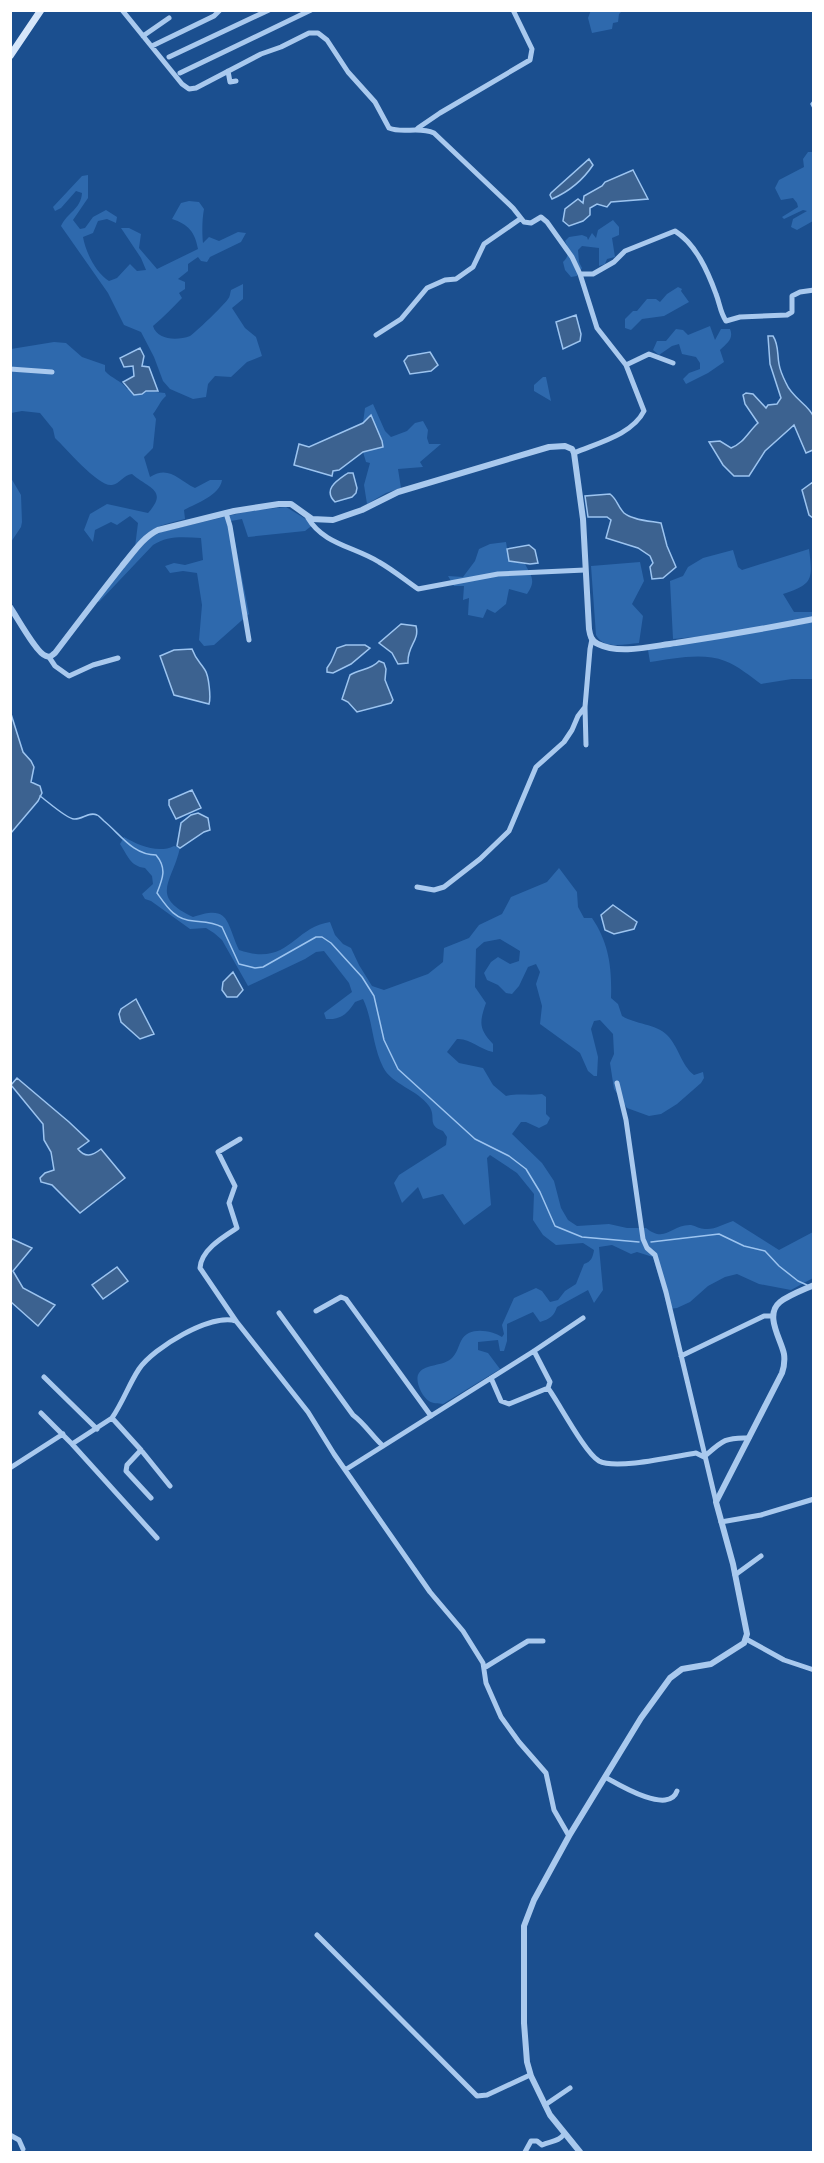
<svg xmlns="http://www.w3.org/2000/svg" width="824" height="2163" viewBox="0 0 824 2163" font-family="Manrope,sans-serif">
  <rect width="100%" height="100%" fill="#1b4f8f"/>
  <!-- green -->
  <path fill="#2e69ad" d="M591,10H622V11L619,14L618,22L613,23L612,29L592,33L588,18Z
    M808,152H813V221L797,230L791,227L793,219L807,211L803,210L784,219L782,217L798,207L797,203L793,198L781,200L775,188L779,180L804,167L803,159Z
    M88,175V198L73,220L80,229L85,228L93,217L106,210L117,217L116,223L107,219L98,221L93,233L83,237C86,253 96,273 109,281L117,278L130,264L137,271L146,270L141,258L121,228H129L141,234L139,248L157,269L198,249C195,232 188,224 172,219L181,203L189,201L199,202L204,209C202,220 202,233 203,243L209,237L219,241L238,232L246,233L241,242L210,257L207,262L201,261L198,257L188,264V271L178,279L185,282V289L179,293L182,298C173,307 164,317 153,326C157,340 177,341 190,336C193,335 226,303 228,299C230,297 230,293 231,290L243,284V299L232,308L245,328L256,337L262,356L247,362L231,377L215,376L208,384L206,397L193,399L170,389L163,381L154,357L141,332L124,325L108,293L61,226C67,213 81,209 82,193L76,191L61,208L55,211L53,207L82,176Z
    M613,220L619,227V235L612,238L615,257L607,259L605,264L599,266V248L582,246L578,250L579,262L582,268L577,276L571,277L565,270L563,262C570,255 569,250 565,241L569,237L582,235L587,237L588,240L592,233L596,238L598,230Z
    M678,287L682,289L681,291L689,302L664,316L642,319L631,330L625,328V319L633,311H637L647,299H656L660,302L667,294Z
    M710,326L715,340L721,329H730C734,339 727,343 720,350L724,362L708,373L686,384L683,379L689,373L700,369V363L696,357L682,354L679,344L672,346L659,355L653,350L657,341H666L676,329L683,330L688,335Z
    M54,342L66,343L82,357L105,365V371C112,379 121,380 127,389L165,393L166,396C160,401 158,408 153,414L156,419L153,448L144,457L150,477C169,465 178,480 195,488L210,480H222C220,495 197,503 184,510L185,519C162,525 150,526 135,547L138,523L130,516L117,525L111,522L95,530L93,542L84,530L90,514L107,504L148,513C169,490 148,488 132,474C123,475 120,484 112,485C98,487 66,448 55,438L53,429L40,413L22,411L11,413V349Z
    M543,377H546L551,401L534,391V385Z
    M373,404L385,431L391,437L407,431L415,423L423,421L428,430L427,438L429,444H441L420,462L423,467L398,469L401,488L386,493L367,504L364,485L370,463L366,462L363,452L370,451L371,416L363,423L365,408Z
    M11,478L21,495L22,522L21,527L11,542Z
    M286,507L314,524L305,531L248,537L242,519L231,521L249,614L214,645L204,646L199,640L202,605L197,573L183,571L170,573L165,566L174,563L185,565L203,560L201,538C184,537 168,535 153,545L99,602L96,600L148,539L161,532L249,511Z
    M506,542L509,561L525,564C532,577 536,581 527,594L509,589L506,604L495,613L487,609L483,618L468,615L469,598L463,600L464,586H454L448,576L463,577L475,561L479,549L490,544Z
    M809,549C813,580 813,584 783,594L794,612H813V617L728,634L673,639L670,581L683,576L688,567L703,558L733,550L738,567L742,570Z
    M640,562L644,581L632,604L643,616L639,643C624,644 604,650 596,635L591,566Z
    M813,622V679H792L761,684C750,676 738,666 725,661C702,652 673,659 650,662L648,650Z
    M124,837C138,845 158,854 174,846L180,848C172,883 149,896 193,917C230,904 226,922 239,950C289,967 292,928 330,922L335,935L343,944L351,948L359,965L372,986L384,990L428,974L443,962L444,948L469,938L479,925L502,914L511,897L547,882L559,868L577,892L578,907L584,918H592C609,943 612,968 611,998L618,1004L622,1016C635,1024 656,1024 667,1035C679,1047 681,1065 694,1075L703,1072L704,1078L701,1083L677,1104L661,1114L649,1116L627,1108L614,1089L610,1063L614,1054L613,1034L600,1020L594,1021L591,1029L598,1057L597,1076H594L588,1071L580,1053L540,1024L542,1006L536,984L540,972L536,964L528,967L519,986L512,994L506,993L498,985L487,980L484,973L491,962L498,957L510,964L519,961L520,951L500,939L484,942L476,949L475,987L486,1003C479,1023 479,1029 493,1044V1052C479,1049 470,1038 457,1039L447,1052L459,1063L483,1068L493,1085L506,1096C518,1093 529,1096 542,1094L546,1097V1114L550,1118L547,1124L539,1128L526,1122H521L512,1134L542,1163L554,1181L561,1208L568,1220L577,1226L609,1224L627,1228H646C666,1244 671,1224 691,1225C696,1226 700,1229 705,1229C715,1230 723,1224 733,1221L779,1250L813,1232V1278L791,1290L759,1284L737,1274L725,1277L708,1286L690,1302L677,1308L668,1309L653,1257L637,1252L631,1254L612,1245L599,1247L603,1290L594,1303L588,1290L557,1307C554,1316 550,1319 540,1322L533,1312L507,1324V1341L504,1351H500L498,1340L478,1342V1350L488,1353L500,1369L443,1404C438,1403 433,1404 429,1401C422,1397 414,1380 419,1373C426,1363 443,1367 452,1358C457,1353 458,1347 461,1341C468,1326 491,1330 502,1337L504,1334L502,1325L514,1298L536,1288L542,1291L550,1302L558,1300L565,1291L576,1284L584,1264C591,1262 593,1257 594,1250L583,1243L556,1245L543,1235L533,1220L534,1194L517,1173L490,1155L487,1158L491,1205L464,1225L443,1194L423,1199L418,1187L402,1203L394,1183L399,1175L446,1145L447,1137L443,1131C426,1125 437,1117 429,1106C417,1089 392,1085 383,1067C372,1045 373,1020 363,999L355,1002C347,1014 341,1020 326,1019L324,1013L352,992L349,983L324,951L316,952L305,959L248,986L222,940L214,933L206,928L190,929L151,901L145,899L142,894L153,884L152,876L145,868C130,866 128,856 120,844Z"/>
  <!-- water -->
  <path fill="#3c6290" stroke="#9cc4f0" stroke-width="1.5" d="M589,159L593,165C583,180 568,192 552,199L550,195L551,193Z
    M633,170L648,199L611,202L607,207L597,204L590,208V215L583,221L569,226L563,221L565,209L578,199L583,203L584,196L602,186L605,182Z
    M576,315L581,334L580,341L563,349L556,322Z
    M768,336H773C779,345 777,354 779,364C780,370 783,377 786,383C792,398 809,405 813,416V450L806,453L794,425L765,451L749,476H734L723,465L709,442L720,441L731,448C744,443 748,432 758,423L745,404L743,395L746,393L753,394L766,408L768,405L777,404L781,398L770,364Z
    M140,348L144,356L142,366L149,367L158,391H146L142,394L134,395L123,382L134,376L133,366L124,367L120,358Z
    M430,352L438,365L431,371L410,374L404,361L408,356Z
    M371,415L382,441L383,447L363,452L339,470L333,471L332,476L294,465L299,444L309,447L363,423Z
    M348,473H353L357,488L356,493L352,497L335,502C322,489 338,480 348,473Z
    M813,482V518L809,515L802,490Z
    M610,494C617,499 618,507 624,513C632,520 650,521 661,523L667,546L676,567L663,578L652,579L650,567L653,563L650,556L638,548L606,538L611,520L607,517H588L585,496Z
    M529,545L535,550L538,563L530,564L509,561L507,549Z
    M401,624L416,626C420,641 407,645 408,663L398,664L392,653L379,643Z
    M346,645H365L370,648L351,664L333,673L327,672V668L331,662L337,648Z
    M192,649C196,660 200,662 205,670C209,676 211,698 209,704L174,695L160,656L174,650Z
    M379,661L384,663L386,669L385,680L393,700L391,703L357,712L348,702L342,699L350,675C360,669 371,670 379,661Z
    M11,714L23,752L31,761L34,767L31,782L40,786L42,793L38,801L11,833Z
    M192,790L201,808L176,819L169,805V800Z
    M198,813L208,818L210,830L204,832L180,848L177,846L181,823L191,815Z
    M613,905L637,922L634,929L614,934L605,930L601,915Z
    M233,972L243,990L237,997H227L222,990L223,982Z
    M136,999L154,1034L140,1039L121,1022L119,1014L121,1009Z
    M17,1078L69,1122L89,1141L78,1149C85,1158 92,1156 101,1149L125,1178L80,1213L52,1185L41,1182L40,1178L45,1173L54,1170L51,1152L44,1140L43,1124L11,1085Z
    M10,1238L32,1248L13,1271L23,1288L55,1305L38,1326L11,1302Z
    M117,1267L128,1281L103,1299L92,1285Z"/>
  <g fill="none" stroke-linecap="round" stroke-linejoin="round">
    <!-- stream -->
    <path stroke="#9cc4f0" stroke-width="1.5" d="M814,100L811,104L814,110
      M40,796C47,801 67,819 74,819C82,820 89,811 97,815C98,815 103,820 104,821C120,834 133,855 156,855C167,868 163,878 157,893C167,907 175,920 194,921C204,922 213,922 222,927L239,964L255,968L263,967L316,937H322L331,943L362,977L374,996L384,1040L398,1069L475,1139L509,1156L526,1169L540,1192L555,1226L582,1237L639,1242
      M651,1242L719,1234L744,1246L765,1251L779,1266L798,1281L807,1285"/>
    <!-- minor -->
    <path stroke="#a9c9ee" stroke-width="5" d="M122,10L182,84L189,89L196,88L261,54L281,47L309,33H318L327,40L348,72L375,102L389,128C403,134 418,126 434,133L513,208L524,222L531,223L541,217L547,222L572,257L580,274L597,328L626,365L644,411C632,435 597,443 574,453
      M143,36L169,18
      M152,46L214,16L220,10
      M169,57L269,10
      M228,71L230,82L236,81
      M180,73L311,10
      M418,128L440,113L530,60L532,49L513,10
      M580,274H593L614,262L625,251L675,231C696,244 708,272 716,294C720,304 720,312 726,321L740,317L787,315L792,312V296L800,292L814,290
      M376,335L401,319L427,288L445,280L456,279L473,267L484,244L520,219
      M626,365L649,354L673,363
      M10,369L52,372
      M226,513L230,526L249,640
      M308,518C323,544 355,547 379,562C393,570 405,580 418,589L498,574L585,570
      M49,657L55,666L69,676L93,665L118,658
      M586,745L585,707L590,649L592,639
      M417,887L434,890L444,887L480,859L509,831L536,767L564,742L572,730L578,716L585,707
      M617,1083L626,1120L643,1239L647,1248L655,1255L666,1292L716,1502
      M240,1139L218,1152L235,1186L229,1203L237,1228C223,1237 201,1250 200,1268L236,1321L308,1412L334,1454L430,1592L463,1631L483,1663L486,1683L501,1717L519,1742L546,1773L554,1810L569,1836
      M316,1311L341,1297L346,1299L431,1416
      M279,1313L353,1415C365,1424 372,1436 383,1446
      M534,1351L550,1382L548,1388
      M681,1356L764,1316H772
      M44,1377L97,1429
      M491,1378L501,1401L509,1404L548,1388C559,1403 585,1453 599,1461C616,1470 676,1456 696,1453L704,1457C722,1441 725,1437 749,1438
      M41,1413L72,1444L112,1418
      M72,1444L157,1538
      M141,1450L170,1486
      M10,1468L63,1434
      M345,1470L534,1351L583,1318
      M151,1498L126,1471L127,1465L141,1450L112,1418C123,1402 129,1384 139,1369C153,1348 211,1313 236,1321
      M721,1522L761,1515L814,1499
      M735,1575L761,1556
      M746,1639L784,1660L814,1670
      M484,1668L528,1641H543
      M605,1777C619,1785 669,1815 677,1791
      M317,1935L477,2096L487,2095L530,2075
      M545,2105L570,2088
      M10,2135L19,2140L23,2149
      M525,2152L531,2141H537L542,2145C550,2141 559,2142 564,2134"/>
    <!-- tertiary -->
    <path stroke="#a9c9ee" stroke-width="6" d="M10,607C17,617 37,654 46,656C51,658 52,655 55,653C77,624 99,595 122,566C133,553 143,537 158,530L234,511L279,504H291L312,519L333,520L362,510L398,492L549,447L565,446L572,449L574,453L583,519L589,629C590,635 591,641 598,644C620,655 652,646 676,643C722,636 768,628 814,619
      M580,2152L550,2115L531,2076L527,2062L524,2023V1926L534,1900L569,1836L641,1718L670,1678L682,1669L711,1664L744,1643L747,1634L733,1564L716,1502L782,1373C784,1367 785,1361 784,1354C781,1339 764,1315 780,1302C789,1295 803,1290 814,1285"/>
    <!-- secondary -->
    <path stroke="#d6e6fa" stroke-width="7" d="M10,56L41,10"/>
  </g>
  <!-- border -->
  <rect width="824" height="2163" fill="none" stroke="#ffffff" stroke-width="24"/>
</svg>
